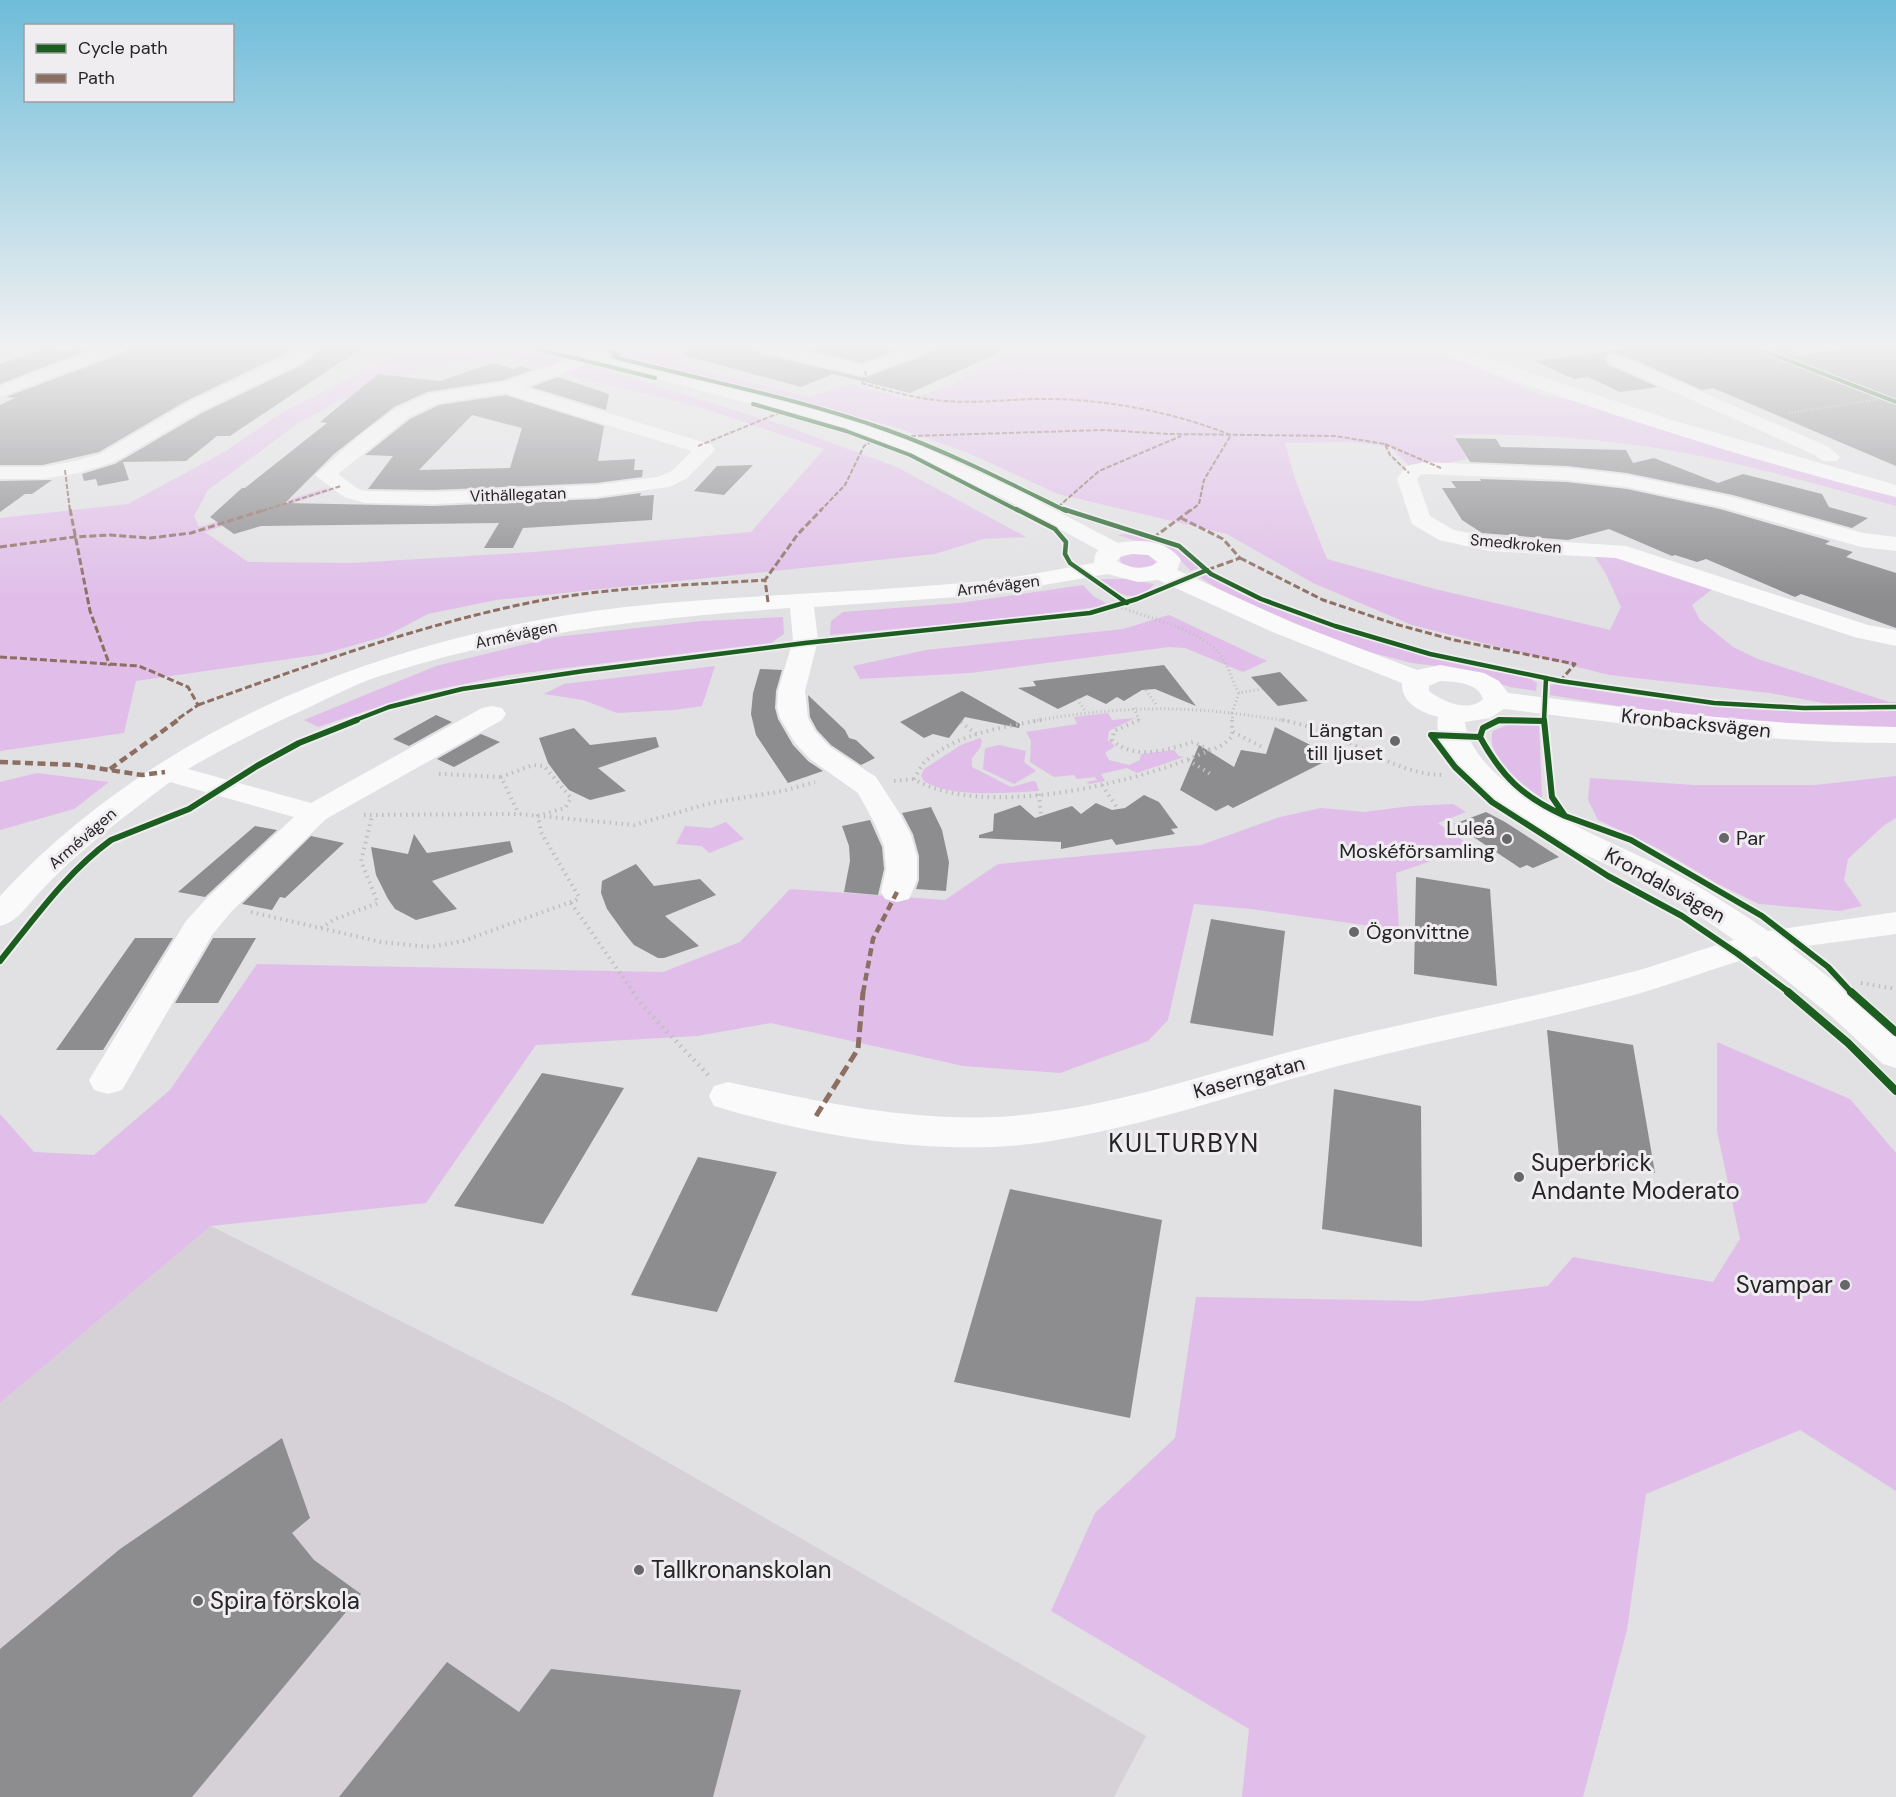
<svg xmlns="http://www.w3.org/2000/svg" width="1896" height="1797" viewBox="0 0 1896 1797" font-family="'DM Sans',sans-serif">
  <rect width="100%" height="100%" fill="#e1e0e2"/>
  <!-- built -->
  <path fill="#d6d1d7" d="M211,1226L566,1404L1146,1736L1114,1797H0V1403Z"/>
  <!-- green -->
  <path fill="#e0bee9" d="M413,347H523L565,361L547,368L501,354L420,369L339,401L297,424L208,490L194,516L199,527L326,488L331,491L205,532L248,562L351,563L534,552L751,532L824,449L699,407L562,373L582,367H595L783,425L897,467L1026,537L983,539L935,554L496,600L428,614L386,636L323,654L136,681L124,733L0,751V518L128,504L224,452L286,410Z
    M636,347H705L670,362L809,397L851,384L909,400L950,385L1021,347H1362L1373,351L1398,347H1423L1545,396L1582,402L1896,491V506C1819,485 1741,462 1662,449C1593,438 1522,433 1453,435L1467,459L1413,470L1391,447L1353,442L1285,443L1296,482L1327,559L1435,589L1610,630L1621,607L1606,574L1590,549L1719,584L1692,605L1700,620L1733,647L1758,659L1889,702H1896V727L1742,721L1648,711L1550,695V685L1556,684L1645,698L1735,708L1813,712H1871L1770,693L1609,675L1412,625L1313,583L1227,534L1058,494L966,452L898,428L622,355L623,352Z
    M1127,534L1172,546L1199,568L1191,571L1171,551L1117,535Z
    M1133,553L1149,555L1156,562L1152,566L1135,568L1121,563L1120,558Z
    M1207,575C1219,581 1231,589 1243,595C1334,635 1432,659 1529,678L1537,683L1536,691L1510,687L1453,668L1412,663L1354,648L1224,593L1198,576Z
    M1100,579H1126L1154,584C1137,605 1116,595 1100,579Z
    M1083,585L1093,596L1106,603L1097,607L993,620L830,635L831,621L843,612L960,603Z
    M1169,615L1267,661L1243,672L1185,648L1169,647L970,673L860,679L853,666L926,650L1123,629Z
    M783,617L784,634L771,643L508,675L420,693L318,727L304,720L436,666L555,637L702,621Z
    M715,666L702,706L674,710L617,713L583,700L544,694L564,684Z
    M1108,713L1112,720L1135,718L1109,731L1108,740L1115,746L1105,753L1109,760L1129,765L1140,760L1141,754L1174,750L1179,756L1184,757L1137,773L1127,768L1101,774L1105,781L1090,784L1086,782L1097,780L1095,777L1077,779L1074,775L1054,777L1030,762L1031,741L1026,732L1077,724L1074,717Z
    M1509,724L1539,725L1542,798C1524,786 1484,757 1493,731Z
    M980,738L982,741L980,748L972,758V767L1011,787L1033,781L1036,782L1039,791C1008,793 950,798 924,781L921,776L924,769L961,745Z
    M1000,745L1026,751L1024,762L1036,771L1014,784L983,769L985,748Z
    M37,773L109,782L74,809L0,830V782Z
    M1896,776V818L1883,826L1848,859L1844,880L1862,906L1840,911L1759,904L1718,884L1659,849L1598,820L1588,800L1590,778L1694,785H1815Z
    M1453,804L1466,812L1438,823L1472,847L1396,873L1399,930L1251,909L1194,904L1168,1020L1148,1041L1060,1073L963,1066L771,1023L697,1036L536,1045L426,1203L211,1226L0,1403V1114L34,1152L94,1155L170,1090L257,964L663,972L740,942L790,889L945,900L998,864L1201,845L1280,817L1321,808L1364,812L1411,806Z
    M726,822L744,839L709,853L702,846L676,844L685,826L711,828Z
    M1717,1042L1850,1099L1896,1153V1491L1800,1430L1646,1494L1627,1630L1583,1797H1242L1249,1729L1051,1611L1095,1513L1175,1438L1196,1297L1421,1301L1548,1286L1573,1257L1713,1282L1740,1239L1717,1131Z"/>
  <!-- building -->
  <path fill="#8d8c8e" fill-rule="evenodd" d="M69,347H95L0,384V364L45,348L69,351Z
    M126,347H298L186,401L99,452L43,465H0V405L15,398L6,397L123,353Z
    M323,347H363L230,436H217L186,461L123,462L129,480L98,486L96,479L84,481L82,474L115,464L202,413L302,365Z
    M685,347H755L758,353L864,378L930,353L933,347H1012L910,393L833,374L801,387L684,355Z
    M794,347H903L863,363Z
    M1639,347H1792L1793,356L1856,347H1896V466L1713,388L1702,390L1616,352L1607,354L1605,360L1608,365L1658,387L1620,392L1588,377L1574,379L1535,361Z
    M493,363L514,369L520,366L533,370L504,380L427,392L394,407L334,454L285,503L433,506L596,499L641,493L640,496L654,495L652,520L523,528L513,548H484L499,523L261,526L234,534L210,517L242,488H245L327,423L320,422L378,374L440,381Z
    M558,377L609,394L606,410L531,387Z
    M506,395L604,426L598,461L635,459L634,470H643L642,477L596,483L433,490L368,489L393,456L365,455L410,419L439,405ZM472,415L522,428L510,468L419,470Z
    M1455,438L1496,439L1501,447L1626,450L1633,463L1654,458L1718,483L1743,474L1822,494L1829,507L1868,518L1852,528L1733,495L1627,473L1567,466L1470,462Z
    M753,465L724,495L694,491L717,466Z
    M1480,479L1567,482L1627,489L1720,509L1830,541L1825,544L1853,552L1846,557L1896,573V628L1801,594L1795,597L1706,559L1697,562L1675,555L1672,556L1609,529L1568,540L1482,533L1462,520L1442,488H1456L1451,481H1481Z
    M52,480L32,494H25L0,512V481Z
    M1164,665L1196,706L1155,689L1142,690L1124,701L1117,697L1106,704L1087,695L1058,709L1018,688L1036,686L1033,681Z
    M760,669L782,670L776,691L775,708L778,719L793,745L808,761L823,771L788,783L756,735L751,714L753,693Z
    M1280,672L1308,701L1278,706L1251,677Z
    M962,691L1020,724L1019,728L965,717L949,738L933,734L924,738L900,722Z
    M808,695L845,730L849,738L856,740L875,758L861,765L831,745L817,730L810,717Z
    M436,715L452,722L409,746L393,739Z
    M1275,727L1326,753L1321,756L1328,760L1233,808L1228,805L1216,811L1180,790L1199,745L1234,767L1241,750L1266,754Z
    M574,728L590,745L656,737L659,747L598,768L626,791L590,800L569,790L562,782L548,763L539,738Z
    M481,734L500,742L454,767L437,759Z
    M1144,795L1159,802L1178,828L1171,829L1175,834L1116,845L1112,839L1061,849V842L979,838V835L993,831L994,814L1020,805L1035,818L1072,806L1081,814L1096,803L1112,810L1125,808Z
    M931,807L942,830L949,862L946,891L916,889L919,880V856L913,834L902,813Z
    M1486,812L1505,822L1559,857L1533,868L1527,865L1520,868L1454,824Z
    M870,820L882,847L884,869L878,895L844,892L850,861L849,846L842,826Z
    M255,826L277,830L205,897L178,892Z
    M414,834L427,853L510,841L513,852L432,881L457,909L416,920L395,909L388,899L376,875L371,847L408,854Z
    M311,836L344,843L285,898L280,897L272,910L242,904Z
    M636,864L654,886L700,879L716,895L665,916L699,946L664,958H658L634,945L625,934L607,909L601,893L602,881Z
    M1416,877L1490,889L1497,986L1414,974Z
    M1211,919L1285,931L1273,1036L1190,1023Z
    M135,938H173L103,1050H56Z
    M213,938H256L218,1003H175Z
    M1547,1030L1633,1045L1655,1173L1559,1157Z
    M542,1073L624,1088L543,1224L454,1206Z
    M1334,1089L1421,1106L1422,1247L1322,1229Z
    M698,1157L777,1172L717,1312L631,1295Z
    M1010,1189L1162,1220L1130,1418L954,1382Z
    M282,1438L310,1518L292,1533L314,1560L361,1594L192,1797H0V1649L120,1549Z
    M447,1662L519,1712L551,1669L741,1690L713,1797H339Z"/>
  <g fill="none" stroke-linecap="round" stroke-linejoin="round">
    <!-- path-far3 -->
    <path stroke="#c0bfc0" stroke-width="2" stroke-dasharray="1 2" stroke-linecap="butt" d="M1762,350L1789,347
      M1526,355L1571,347
      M1666,359L1755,347
      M1789,413L1886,398"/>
    <!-- path-far2 -->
    <path stroke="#c0bfc0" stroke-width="3" stroke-dasharray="1 3" stroke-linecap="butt" d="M1118,606C1147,618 1196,628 1217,651C1228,662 1231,680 1239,693
      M1146,690L1157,706
      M1077,699L1086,712
      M1134,708L1139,720L1136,721
      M1232,713L1289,721
      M1232,713L1233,721
      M1232,713L1239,693L1262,689
      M1033,721C1103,709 1161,705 1232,713"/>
    <!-- path-far1 -->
    <path stroke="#c0bfc0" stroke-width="4" stroke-dasharray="1.5 4.5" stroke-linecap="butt" d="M1041,720C1003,727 957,734 927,760C921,764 918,773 914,779C981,819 1127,785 1196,756C1209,750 1223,748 1232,736V720
      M1139,720L1114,731L1112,740C1135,761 1166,750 1193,742L1210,750
      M1282,720C1302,724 1321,730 1340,738C1375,754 1405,775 1445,775
      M961,722L977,735
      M1233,732L1264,748
      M1188,760L1212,775
      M439,774L501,777
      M894,781L914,779
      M1102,785L1118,809
      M1039,794L1041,816
      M364,815L519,814L634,825L711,803L783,791L815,782
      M571,903L634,993
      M251,912L381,942L430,947L463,941L576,900L579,897L541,832L538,816L565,808L571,798L544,766L533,765L501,777L519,814
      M321,928L333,920L378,903L361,861L372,816
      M1861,983L1896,989"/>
    <!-- path -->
    <path stroke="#c0bfc0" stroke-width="4.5" stroke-dasharray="1.5 5" stroke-linecap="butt" d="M633,992L641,1004L709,1076"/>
    <!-- minor -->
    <path fill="#fafafb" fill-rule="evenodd" d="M101,347H124L122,351L0,397V386Z
      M302,347H321L301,363L201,411L114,462L78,473L43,479H0V467H43L75,461L100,454L187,403L289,355Z
      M606,347H629L627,351L610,356L844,417L899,436L1019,491L1118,543C1141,539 1167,540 1181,560L1177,570L1293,623L1417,670L1440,665L1484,673L1499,681L1508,693C1638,709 1766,726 1896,727V743C1764,743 1634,725 1504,709L1490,718L1465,722C1473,793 1622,844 1678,875C1709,892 1739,911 1768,931L1896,912V934L1792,948L1855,998L1896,1034V1068L1883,1064L1830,1015L1756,956C1711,969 1668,986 1623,998C1531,1023 1438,1040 1346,1064C1243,1091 1143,1128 1038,1143C935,1157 813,1136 714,1106L709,1096L714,1086L728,1082C816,1101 904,1121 994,1117C1104,1112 1207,1073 1312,1046C1414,1020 1518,1001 1620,975C1659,966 1696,950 1734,940C1708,921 1681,903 1653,888C1585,850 1498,826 1452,759C1443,747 1435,732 1438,717C1421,712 1401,703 1402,683L1275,633L1158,580L1138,582L1108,574L986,595L814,607L818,640L805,691L808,718L815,731L830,747L876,777L900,814L911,835L917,857V880L909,899L897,902L885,899L881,892L886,869L884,846L875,824L858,793L810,759L795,743L780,718L777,708L778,691L793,640L790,608C651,618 513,632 380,676C353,685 327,699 301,711C262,729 225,747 188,769L311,803L482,708L492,706L502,708L506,714L502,720L326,819L231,912L212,935L122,1090L108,1094L94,1090L89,1080L186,921L207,898L294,817L170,782C124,817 77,851 38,894C26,907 17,922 0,926V896C160,723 394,634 625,607C744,594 864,593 984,581C1021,577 1058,569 1094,563L1095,555L1098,550L1005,499L885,444L830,425L594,362L524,387L712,445L715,449L712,453L686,479L669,487L596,497L433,504L365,503L344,497L315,475L361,434L395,409L427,394L505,382L581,355L583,352ZM506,393L515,397L692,451L672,471L657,477L596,485L433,492L366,491L358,489L338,474L409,417L438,403ZM1133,554L1148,555L1158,562C1146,571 1130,569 1117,561L1121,556ZM1440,681C1455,682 1478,682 1483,699C1469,713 1443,702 1429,691V686Z
      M757,347H785L863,365L909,347H931L929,351L865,376L759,351Z
      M1430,347H1453L1672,420L1896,485V497C1739,458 1584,406 1432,351Z
      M1615,354L1829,447L1840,457L1837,461H1823L1815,455L1609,363L1607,359L1609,355Z
      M1425,462L1567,468L1627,475L1732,497L1863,533L1896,537V551L1861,547L1721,507L1627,487L1567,480L1425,474L1420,475L1417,479L1430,516L1454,530L1489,537L1626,546L1868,625L1896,630V646L1854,637L1616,558L1489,551L1439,540L1412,524L1397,479L1406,466Z"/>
    <!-- quiet-far3 -->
    <path stroke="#8d6e63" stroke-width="2" stroke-dasharray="5 2" stroke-linecap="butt" d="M865,371L866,375L861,383C889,391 917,399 946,401C981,404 1016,398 1052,399C1112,400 1175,413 1231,435L1204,480L1199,504L1190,511
      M911,436L1104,430L1169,434L1335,436L1385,444L1390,455L1409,473
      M1385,444L1441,468
      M698,446L779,413
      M65,470L70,511
      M1058,507L1099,471L1181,436
      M262,511L341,486
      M820,511L845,485L864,446L875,439"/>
    <!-- quiet-far2 -->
    <path stroke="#8d6e63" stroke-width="3" stroke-dasharray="7 3" stroke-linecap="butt" d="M70,509L90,611L110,666
      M1181,518L1223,539L1240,558L1207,570
      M1153,538L1192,509
      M0,547L74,537L110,535L150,538L191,533L267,509
      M1240,558L1323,600L1395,624L1454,640L1575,664L1560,681
      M768,602L765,580L798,534L822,509
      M0,657L139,666L188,687L198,705L175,721
      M198,705C309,665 422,624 538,601C612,587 690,585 765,580"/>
    <!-- quiet-far1 -->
    <path stroke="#8d6e63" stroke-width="4.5" stroke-dasharray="8 4.5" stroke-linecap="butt" d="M0,762L77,765L142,775L165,772
      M110,769L178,720
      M863,993L873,939L897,892"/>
    <!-- quiet -->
    <path stroke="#8d6e63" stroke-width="5" stroke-dasharray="11 5" stroke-linecap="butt" d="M816,1116L858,1049L863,992"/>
    <defs>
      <path id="cycleway-far3" d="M530,347L655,378
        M1754,347L1896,402
        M611,351L618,353L613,356L618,358C707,381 800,399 887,430C949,452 1007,482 1066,511
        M753,404L846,431L910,455L1019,511"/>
      <path id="cycleway-far2" d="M1016,509L1055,529L1066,542L1065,554L1070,563L1127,603
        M1063,509L1179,546L1211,574L1261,599L1335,626L1430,654L1560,681L1714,703L1804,708L1896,707
        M353,721L389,707L462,689L584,671L805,643L1090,613L1137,599L1207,570
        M1496,721H1544
        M1544,721L1546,678"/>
      <path id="cycleway-far1" d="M1544,720L1552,797L1565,816L1631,840L1762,916L1828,967L1852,993
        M1544,721L1499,720L1483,728L1480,737C1502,777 1523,797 1565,816
        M1480,737L1431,735L1455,767L1492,802L1608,876L1682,916L1738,954L1790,993
        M0,961C34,919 67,872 111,840L189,809L257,766L299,743L357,720"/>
      <path id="cycleway" d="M1788,992L1848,1043L1896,1091
        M1851,992L1896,1032"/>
    </defs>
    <!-- cycleway-far3 casing -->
    <use href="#cycleway-far3" stroke="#efedf0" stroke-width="6"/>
    <!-- cycleway-far2 casing -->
    <use href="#cycleway-far2" stroke="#efedf0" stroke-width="8"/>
    <!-- cycleway-far1 casing -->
    <use href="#cycleway-far1" stroke="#efedf0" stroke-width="10"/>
    <!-- cycleway casing -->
    <use href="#cycleway" stroke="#efedf0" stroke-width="11"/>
    <!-- cycleway-far3 -->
    <use href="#cycleway-far3" stroke="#1b5e20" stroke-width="4"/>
    <!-- cycleway-far2 -->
    <use href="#cycleway-far2" stroke="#1b5e20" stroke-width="4.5"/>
    <!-- cycleway-far1 -->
    <use href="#cycleway-far1" stroke="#1b5e20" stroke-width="6"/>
    <!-- cycleway -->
    <use href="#cycleway" stroke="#1b5e20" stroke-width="8"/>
  </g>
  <!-- sky -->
  <linearGradient id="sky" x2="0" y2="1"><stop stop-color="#6ebcd9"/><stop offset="0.58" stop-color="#f2f1f2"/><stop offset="1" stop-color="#f2f1f2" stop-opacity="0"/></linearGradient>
  <rect width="1896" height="598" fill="url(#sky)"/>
  <!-- markers -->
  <g fill="#676668" stroke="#efedf0" stroke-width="2">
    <circle cx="1395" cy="741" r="6"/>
    <circle cx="1724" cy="838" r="6"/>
    <circle cx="1507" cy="839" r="6"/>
    <circle cx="1354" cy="932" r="6"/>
    <circle cx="1519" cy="1177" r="6"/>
    <circle cx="1845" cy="1285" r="6"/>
    <circle cx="639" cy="1570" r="6"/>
    <circle cx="198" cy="1601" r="6"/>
  </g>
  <g text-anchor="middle" stroke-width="6" stroke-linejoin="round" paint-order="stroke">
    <!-- far-street labels -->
    <g font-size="16" fill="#252426" stroke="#efedf0">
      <text transform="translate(518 494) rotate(-2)" y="6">Vithällegatan</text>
      <text transform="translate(1516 543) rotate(5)" y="6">Smedkroken</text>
      <text transform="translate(998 585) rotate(-7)" y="6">Armévägen</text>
      <text transform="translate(516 634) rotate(-12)" y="6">Armévägen</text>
      <text transform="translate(82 838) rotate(-41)" y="6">Armévägen</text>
    </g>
    <!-- street labels -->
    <g font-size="20" fill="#252426" stroke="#efedf0">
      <text transform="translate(1696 723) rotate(6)" y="7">Kronbacksvägen</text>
      <text transform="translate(1665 885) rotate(29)" y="7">Krondalsvägen</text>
      <text transform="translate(1249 1077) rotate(-15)" y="7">Kaserngatan</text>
    </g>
    <!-- poi labels -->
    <g font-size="20" fill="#252426" stroke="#efedf0" text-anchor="end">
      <text x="1383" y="737">Längtan<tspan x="1383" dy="23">till ljuset</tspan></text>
      <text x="1495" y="835">Luleå<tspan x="1495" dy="23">Moskéförsamling</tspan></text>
      <text x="1736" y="845" text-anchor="start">Par</text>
      <text x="1366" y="939" text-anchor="start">Ögonvittne</text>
    </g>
    <!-- near-poi labels -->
    <g font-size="24" fill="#252426" stroke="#efedf0" text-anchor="start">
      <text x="1531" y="1171">Superbrick<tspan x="1531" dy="28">Andante Moderato</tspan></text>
      <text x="1833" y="1293" text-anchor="end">Svampar</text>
      <text x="651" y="1578">Tallkronanskolan</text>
      <text x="210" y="1609">Spira förskola</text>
    </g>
    <!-- near-neighbourhood labels -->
    <g font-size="26" letter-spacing="1.5" fill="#252426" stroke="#efedf0">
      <text x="1184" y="1152">KULTURBYN</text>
    </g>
  </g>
  <!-- legend -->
  <rect x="24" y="24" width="210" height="78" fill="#efedf0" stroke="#9e9d9f" stroke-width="1.5"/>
  <rect x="36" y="44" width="30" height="9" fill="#1b5e20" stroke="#9e9d9f" stroke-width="1.5"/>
  <text x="78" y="54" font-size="18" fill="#252426">Cycle path</text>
  <rect x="36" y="74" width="30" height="9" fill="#8d6e63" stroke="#9e9d9f" stroke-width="1.5"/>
  <text x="78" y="84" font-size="18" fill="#252426">Path</text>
</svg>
